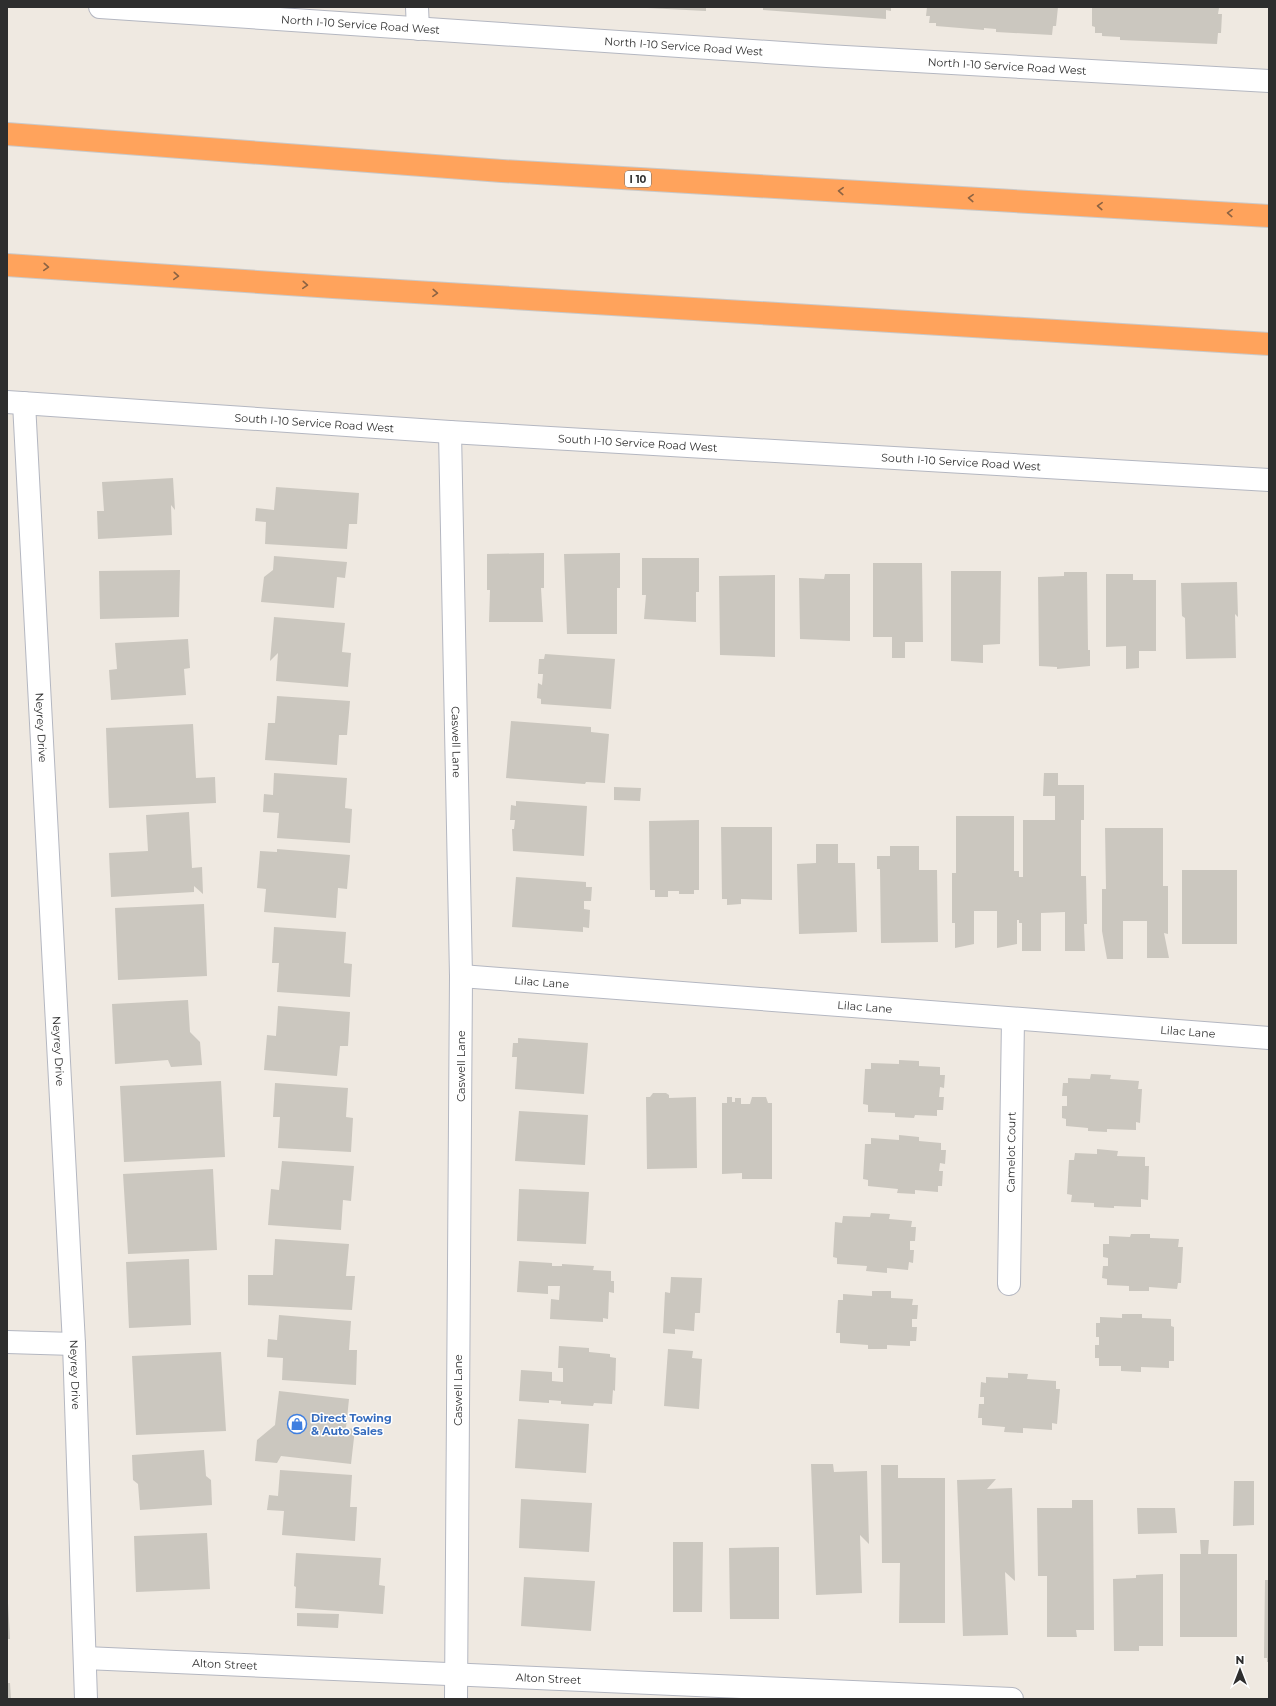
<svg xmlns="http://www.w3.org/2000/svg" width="1276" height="1706" viewBox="0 0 1276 1706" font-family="Montserrat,sans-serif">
  <rect width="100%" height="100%" fill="#efe9e1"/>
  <!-- building -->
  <path fill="#cbc7bf" d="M647,7H706V11L647,8Z
    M763,7H891V11L886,10V19L763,10Z
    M927,7H1058L1056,26H1053L1052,35L996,32V29L984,28V30L936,26V23H929L930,16H926Z
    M1097,7L1219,8L1218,14H1222L1221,33H1218L1217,44L1120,40V37L1102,36V33H1095V27L1092,26V8Z
    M173,478L175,510L171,505L172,535L98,539L97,511H104L102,482Z
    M276,487L359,493L357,524H349L347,549L265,544L266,522L255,521L256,508L274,510Z
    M544,553V588H541L543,622H489L490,590H487V554Z
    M620,553V588H617V634H567L564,554Z
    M274,556L347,562L345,578L337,577L334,608L261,602L264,577L273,570Z
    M642,558H699V592H696V622L644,619L646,595H642Z
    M873,563H922L923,642H905V658H892V637H873Z
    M180,570L179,617L100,619L99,571Z
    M951,571H1001L1000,644L983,645V663L951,661Z
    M1064,572H1087L1088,650H1090V666L1057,669V667L1039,666L1038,577L1064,576Z
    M825,574H850V641L800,639L799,578L824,579Z
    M1106,574H1133V580H1156V651H1139V668L1126,669V646L1106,647Z
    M775,575V657L720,655L719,576Z
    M1237,582L1238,617L1235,614L1236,658L1186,659L1185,618L1182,616L1181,583Z
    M274,617L345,623L342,652L351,653L348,687L276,681L278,653L270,661Z
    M188,639L190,668L184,669L186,695L111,700L109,670L117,669L115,643Z
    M545,654L615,659L611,709L541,704V699L537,698L538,683L542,685L543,674H538L539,659H544Z
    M277,696L350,701L347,735H339L337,765L265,760L268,723H275Z
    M511,721L591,727V732L609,734L605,783L586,782L585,784L506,778Z
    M193,724L196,778L215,777L216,803L109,808L106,728Z
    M274,773L347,778L345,808L352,809L350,843L277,838L279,813L263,812L264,794L273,795Z
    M1044,773H1058V785H1084V820H1081V876H1086L1087,924H1084L1085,951H1065V912L1041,913V951H1022V923H1019V920H1017V944L997,948V911H974V944L955,948V923H952V873H956V816H1014V871H1019V877H1023V820H1055V796H1043Z
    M614,787L641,788L640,801L614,800Z
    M516,801L587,806L584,856L513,851L512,829H514L515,820H510L511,805L516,806Z
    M189,812L192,868L202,867L203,894L194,886V892L111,897L109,853L148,851L146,815Z
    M699,820V890H694V894H679V891H668V897H655V890H650L649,821Z
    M721,827H772V900L741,899V904L727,905V899H722Z
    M1105,828H1163V886H1168V934L1164,933L1169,958H1147V921H1123V959H1107L1102,931V889H1106Z
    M816,844H838V863H855L857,932L799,934L797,864L816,863Z
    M890,846H919V870H937L938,942L881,943L880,869H877V856H890Z
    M277,849L350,855L347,889L338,888L336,918L264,912L266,889L257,888L260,851L277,852Z
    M1182,870H1237V944H1182Z
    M516,877L586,882V887H592L591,901H584V909L590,910L589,928L583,927V932L512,927Z
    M204,904L207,976L118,980L115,908Z
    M274,927L346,932L344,963L352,964L350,997L277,992L279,963H272Z
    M188,1000L190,1032L200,1042L202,1065L171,1067L168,1060L115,1064L112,1004Z
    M278,1006L350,1012L348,1046H340L337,1076L264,1070L267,1035L276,1036Z
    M518,1038L588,1043L584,1094L515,1089L517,1057H512L513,1043H518Z
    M899,1060L919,1061V1066L940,1067V1075H945L944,1088L940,1087L939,1097H944L943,1110H937V1116L915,1115L914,1118L895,1117V1113L868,1112V1105L863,1104L865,1069H871V1063L899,1064Z
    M1091,1074L1111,1075L1110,1079L1139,1081L1138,1089H1142L1140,1123L1136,1122V1130L1107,1129V1132L1088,1131V1128L1066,1126V1119L1062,1118V1106H1067V1096H1062L1063,1083H1068V1078L1090,1079Z
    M221,1081L225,1157L124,1162L120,1086Z
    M275,1083L348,1088L346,1117L353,1118L351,1152L278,1148L280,1117H273Z
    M653,1093H666L669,1095V1098L696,1097L697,1168L647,1169L646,1097H650Z
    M727,1097H732V1102H735V1098H741V1104H750L752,1097H766L768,1103H772V1179H742V1173L722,1174V1103H727Z
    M519,1111L588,1115L585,1165L515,1161Z
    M899,1135L919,1137V1141L941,1143V1150H946L945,1164L940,1163L939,1171H943L942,1186H938V1192L915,1190V1194L897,1193L898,1189L868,1186V1180L863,1179L865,1144H871V1138L899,1140Z
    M1097,1149L1118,1151L1117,1156L1145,1157V1166H1149L1148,1200L1141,1199V1207L1114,1206V1208L1094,1207V1203L1071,1202L1072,1195L1067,1194L1069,1160H1074L1075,1153L1097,1154Z
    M282,1161L354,1166L351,1201L343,1200L341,1230L268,1225L271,1189L279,1190Z
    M213,1169L217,1250L128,1254L123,1174Z
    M519,1189L589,1192L586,1244L517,1241Z
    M871,1213L890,1214L889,1219L912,1221L911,1227H916L915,1241H910V1250H914L913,1263L909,1262L908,1270L887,1268V1273L866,1271L867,1266L837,1264V1258L833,1257L835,1222L842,1223L843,1216L870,1217Z
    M1131,1234H1150V1238L1179,1239L1178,1247H1183L1181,1283H1178L1177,1289L1149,1287V1291H1129V1286L1107,1285V1279L1102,1278L1103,1266H1108V1258L1103,1257V1244H1109V1236L1130,1237Z
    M275,1239L349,1244L346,1276H355L352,1310L248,1305V1275H273Z
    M189,1259L191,1325L129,1328L126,1262Z
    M519,1261L552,1263V1266H562V1264L594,1266L593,1270L611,1271V1281H614V1293L609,1292L608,1319L603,1318V1322L550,1319L551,1299L559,1300L560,1286H548V1294L517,1292Z
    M671,1277L702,1278L700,1313H695L694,1331L675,1329V1334L663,1333L665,1292L670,1293Z
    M872,1291H891V1298L913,1299L912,1305H918L917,1319H912V1327H917L916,1341H910V1346L887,1345V1349H868V1345L840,1343V1333H836L838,1300H843V1294L872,1296Z
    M1122,1314H1142V1318L1171,1319V1326L1174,1327V1361H1169V1368L1141,1367V1372L1121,1371V1366H1099V1358H1095V1345H1099V1337H1096V1323H1100V1317L1122,1318Z
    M279,1315L351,1321L349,1350H357L356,1385L282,1380L283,1358L267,1357L268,1339L277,1340Z
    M559,1346L589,1348V1352L610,1354V1357L616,1358L615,1391L613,1390L612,1404L594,1403L593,1406L561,1404V1401L549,1400V1403L519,1401L521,1370L552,1372V1381L563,1382V1368H558Z
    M668,1349L693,1351L692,1358L702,1359L699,1409L664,1406Z
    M221,1352L226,1431L136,1435L132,1356Z
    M1008,1373L1028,1374L1027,1379L1056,1381V1389H1060L1057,1424L1052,1423V1430L1023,1428V1433L1004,1432L1005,1427L982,1425V1418H978L979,1404H984V1397H980L981,1382L986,1383V1377L1008,1378Z
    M279,1391L349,1399L346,1428L355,1429L351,1464L281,1456L277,1463L255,1461L257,1440L275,1425Z
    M518,1419L589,1424L586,1473L515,1468Z
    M204,1450L206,1476L211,1480L212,1505L140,1510L138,1484L133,1480L132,1455Z
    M811,1464H833L834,1472L867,1471L869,1544L860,1535L862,1593L816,1595Z
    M881,1465H898V1478H945V1623H899L900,1563H882Z
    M280,1470L352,1475L350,1507H357L355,1541L282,1535L284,1511L267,1510L269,1495L278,1496Z
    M996,1479L987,1489L1012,1488L1015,1581L1005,1572L1008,1635L963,1636L957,1480Z
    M1234,1481H1254V1525L1233,1526Z
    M521,1499L592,1503L589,1552L519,1548Z
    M1072,1500H1093L1094,1630H1076L1077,1637H1047V1576H1038L1037,1508H1072Z
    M1137,1508H1175L1177,1533L1138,1534Z
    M207,1533L210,1589L136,1592L134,1536Z
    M1200,1540H1209L1208,1554H1237V1637H1180V1554H1201Z
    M673,1542H703L702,1612H673Z
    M779,1547V1619H730L729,1548Z
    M296,1553L381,1558L379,1585L385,1586L383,1614L295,1608L296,1587L294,1586Z
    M1163,1574V1646H1139V1651H1114L1113,1579L1136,1578V1575Z
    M524,1577L595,1581L591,1631L521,1626Z
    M1265,1580H1269V1662H1267V1658H1264Z
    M7,1585L10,1639H7Z
    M297,1613L339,1614L338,1628L297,1626Z
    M7,1683H10L11,1699H7Z"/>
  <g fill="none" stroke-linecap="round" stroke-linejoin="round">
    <defs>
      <g id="street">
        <path d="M417,7L418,29"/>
        <path id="s1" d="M24,403L74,1344L86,1699"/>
        <path id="s2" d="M450,432L461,976L456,1699"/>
        <path id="s3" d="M461,976L1269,1038"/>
        <path id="s4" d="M1009,1284L1013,1019"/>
        <path d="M7,1342L74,1344"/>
        <path id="s5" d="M85,1658L1012,1699"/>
      </g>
      <g id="secondary">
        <path id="s6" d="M100,7L827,56L1269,81"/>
        <path id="s7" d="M7,402L450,432L1269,480"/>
      </g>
      <path id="highway" d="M7,134L502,171L1269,216
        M7,265L333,287L1269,344"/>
    </defs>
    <!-- street casing -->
    <use href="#street" stroke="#b4b7c1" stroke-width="24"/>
    <!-- secondary casing -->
    <use href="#secondary" stroke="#b4b7c1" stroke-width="24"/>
    <!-- highway casing -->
    <use href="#highway" stroke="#c9c9c9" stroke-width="24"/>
    <!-- street -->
    <use href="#street" stroke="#fff" stroke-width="22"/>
    <!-- secondary -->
    <use href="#secondary" stroke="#fff" stroke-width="22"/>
    <!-- highway -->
    <use href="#highway" stroke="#ffa35c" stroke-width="22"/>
  </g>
  <!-- one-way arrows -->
  <defs><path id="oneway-chevron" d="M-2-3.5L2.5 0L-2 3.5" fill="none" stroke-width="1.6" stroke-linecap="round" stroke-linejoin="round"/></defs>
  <g stroke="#8c6343">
    <use href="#oneway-chevron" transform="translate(841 191) rotate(-177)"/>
    <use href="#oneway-chevron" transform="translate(971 198) rotate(-177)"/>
    <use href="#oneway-chevron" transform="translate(1100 206) rotate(-177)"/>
    <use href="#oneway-chevron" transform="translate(1230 213) rotate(-177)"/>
    <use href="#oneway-chevron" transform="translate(46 267) rotate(4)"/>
    <use href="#oneway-chevron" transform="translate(176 276) rotate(4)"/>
    <use href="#oneway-chevron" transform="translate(305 285) rotate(4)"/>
    <use href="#oneway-chevron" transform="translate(435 293) rotate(3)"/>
  </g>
  <!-- icons -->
  <defs>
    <symbol id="shop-ring" viewBox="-11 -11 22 22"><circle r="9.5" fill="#fff" stroke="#3f7fe0" stroke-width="1.5"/><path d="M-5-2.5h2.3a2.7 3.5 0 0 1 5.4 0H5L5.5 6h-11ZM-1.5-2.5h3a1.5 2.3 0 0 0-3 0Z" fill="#3f7fe0"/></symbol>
  </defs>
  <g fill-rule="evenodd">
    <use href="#shop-ring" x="286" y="1413" width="22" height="22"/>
  </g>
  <g text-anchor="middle" stroke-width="3" stroke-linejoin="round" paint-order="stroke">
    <!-- shield labels -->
    <rect fill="#fff" stroke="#6d6d6d" stroke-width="1" x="625" y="171" width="26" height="16" rx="3"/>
    <g font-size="10" font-weight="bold" fill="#2e2e2e">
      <text x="638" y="183">I 10</text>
    </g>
    <!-- street labels -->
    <g font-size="11" fill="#2e2e2e" stroke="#fff">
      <text dy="4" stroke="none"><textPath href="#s6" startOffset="261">North I-10 Service Road West</textPath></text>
      <text dy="4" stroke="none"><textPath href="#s6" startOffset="585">North I-10 Service Road West</textPath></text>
      <text dy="4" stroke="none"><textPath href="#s6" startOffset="909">North I-10 Service Road West</textPath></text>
      <text dy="4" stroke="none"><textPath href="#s7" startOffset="308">South I-10 Service Road West</textPath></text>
      <text dy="4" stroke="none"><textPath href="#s7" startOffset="632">South I-10 Service Road West</textPath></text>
      <text dy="4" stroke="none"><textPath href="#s7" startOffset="956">South I-10 Service Road West</textPath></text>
      <text dy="4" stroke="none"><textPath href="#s1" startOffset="325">Neyrey Drive</textPath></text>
      <text dy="4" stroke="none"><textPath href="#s2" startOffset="310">Caswell Lane</textPath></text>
      <text dy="4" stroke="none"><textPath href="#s3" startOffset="81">Lilac Lane</textPath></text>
      <text dy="4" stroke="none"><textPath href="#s3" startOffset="405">Lilac Lane</textPath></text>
      <text dy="4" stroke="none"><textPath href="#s3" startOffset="729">Lilac Lane</textPath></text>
      <text dy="4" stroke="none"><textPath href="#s1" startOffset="649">Neyrey Drive</textPath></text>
      <text transform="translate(461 1066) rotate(-90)" y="4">Caswell Lane</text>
      <text dy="4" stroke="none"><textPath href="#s4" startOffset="132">Camelot Court</textPath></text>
      <text dy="4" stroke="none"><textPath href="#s1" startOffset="973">Neyrey Drive</textPath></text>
      <text transform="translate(458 1390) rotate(-90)" y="4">Caswell Lane</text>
      <text dy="4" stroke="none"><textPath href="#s5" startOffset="140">Alton Street</textPath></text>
      <text dy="4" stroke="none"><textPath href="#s5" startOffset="464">Alton Street</textPath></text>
    </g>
    <!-- shop labels -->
    <g font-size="11" font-weight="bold" fill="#366cbe" stroke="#fff" text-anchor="start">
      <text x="311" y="1422">Direct Towing<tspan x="311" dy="13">&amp; Auto Sales</tspan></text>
    </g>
  </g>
  <!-- border -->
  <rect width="1276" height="1706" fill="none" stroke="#2e2e2e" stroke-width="16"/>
  <!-- north arrow -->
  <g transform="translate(1240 1670)" stroke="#ffffff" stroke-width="3" paint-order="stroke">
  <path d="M0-3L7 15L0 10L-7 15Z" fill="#2e2e2e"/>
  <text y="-6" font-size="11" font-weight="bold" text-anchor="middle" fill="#2e2e2e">N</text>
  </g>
</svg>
